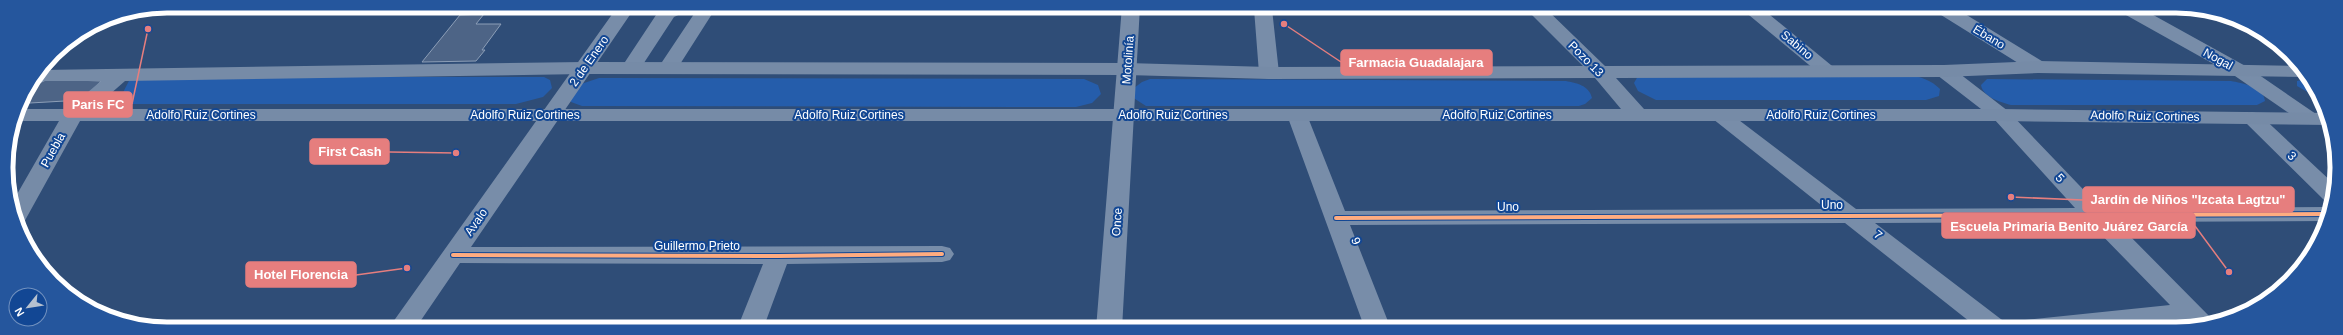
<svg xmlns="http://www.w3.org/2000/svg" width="2343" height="335" viewBox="0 0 2343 335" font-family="Arial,sans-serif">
  <rect width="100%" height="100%" fill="#2f4d77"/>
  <!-- green -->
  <path fill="#255dab" d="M1910,75C1921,77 1931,80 1940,89L1939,96L1926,100H1656L1638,91L1634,83L1638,76Z
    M131,77H544L550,80L552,88L543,97L516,104H117Z
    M599,78L1084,79L1098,85L1101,94L1092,103L1076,107L582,106L571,102L569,97L581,84Z
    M1150,79L1566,81C1576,83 1589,85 1592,98L1585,104L1579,106H1146L1132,97L1134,88L1142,82Z
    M1987,79L2231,81C2242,83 2264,87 2265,101L2257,105H2011C2000,102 1983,97 1981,85Z
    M2307,79L2318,98L2297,86V81Z"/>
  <!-- building -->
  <path fill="#4d6486" stroke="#8c9eb7" d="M484,14L476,24H501L482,50H485L476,61L422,62L460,15Z
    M48,79L101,81L90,93L78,98L65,101L30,103L22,100L29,88Z"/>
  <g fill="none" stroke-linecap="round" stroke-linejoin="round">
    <!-- minor -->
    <path fill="#788da9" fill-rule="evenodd" d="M618,6H636L471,247L942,246L950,248L954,254L950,260L942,262L787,264L763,329H737L763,264L460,263L415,329H388Z
      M665,6H713V7L712,14L675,72L668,74L661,72L658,68L694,14L692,6L689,10L674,17L638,72L631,74L624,72L621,68L660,9Z
      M1122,6H1140L1122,329H1096Z
      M1256,6H1270L1272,9L1279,73L1276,77L1269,79L1262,77L1259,73L1254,9Z
      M1738,6H1759L1837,70L1834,74L1827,76L1820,74Z
      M1930,6H1952L2045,63L2048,67L2045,71L2038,73L2031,71L1933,10Z
      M2114,6H2137L2249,68L2316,114L2319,118L2316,122L2309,124L2302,122L2235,76L2117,10Z
      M1944,65L1951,67L2008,111L2101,208L2327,207H2329L2325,221L2116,222L2215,322L2191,327L2185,321L2116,329H2012L2016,323L2025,320L2170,305L2089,222L1875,223L2006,323L2010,329H1979L1845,223L1350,225L1391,329H1365L1287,115L1290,111L1297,109L1304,111L1307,115L1345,211L1826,209L1713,119L1710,115L1713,111L1720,109L1727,111L1856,209L2075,208L1994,119L1937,75L1934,71L1937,67Z
      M2252,112L2259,114L2335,185L2330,202L2324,200L2245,122L2242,118L2245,114Z"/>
    <!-- major -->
    <path fill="#768ba7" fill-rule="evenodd" d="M1523,6H1543L1605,66L1944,65L2038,61L2300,66L2306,77L2038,73L1944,77L1616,78L1644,109H2001L2327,113L2330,125L2001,121H80L23,224L18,226L15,220L12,203L59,121H16L19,109H68L101,81H33L41,70L584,62L1127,63L1269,67L1583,66ZM584,74L1127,75L1269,79L1595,78L1621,109H93L125,81Z"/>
    <defs>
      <path id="cycleway" d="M1336,218L2327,214
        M453,255L778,256L942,254"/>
    </defs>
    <!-- cycleway casing -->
    <use href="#cycleway" stroke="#124794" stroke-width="6"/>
    <!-- cycleway -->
    <use href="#cycleway" stroke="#ffac80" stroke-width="4"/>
  </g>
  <g text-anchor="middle" stroke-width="4" stroke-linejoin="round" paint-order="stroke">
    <!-- street labels -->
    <g font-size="12" fill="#fff" stroke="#124794">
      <text transform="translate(1989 37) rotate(31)" y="4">Ébano</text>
      <text transform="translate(1797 45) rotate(40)" y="4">Sabino</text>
      <text transform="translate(1586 59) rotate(45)" y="4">Pozo 13</text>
      <text transform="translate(2218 59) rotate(29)" y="4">Nogal</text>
      <text transform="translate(1128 60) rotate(-86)" y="4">Motolinía</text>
      <text transform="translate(589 61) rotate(-55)" y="4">2 de Enero</text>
      <text x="201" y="119">Adolfo Ruiz Cortines</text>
      <text x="525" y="119">Adolfo Ruiz Cortines</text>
      <text x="849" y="119">Adolfo Ruiz Cortines</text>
      <text x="1173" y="119">Adolfo Ruiz Cortines</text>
      <text x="1497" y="119">Adolfo Ruiz Cortines</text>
      <text x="1821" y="119">Adolfo Ruiz Cortines</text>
      <text transform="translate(2145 116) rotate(1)" y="4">Adolfo Ruiz Cortines</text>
      <text transform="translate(53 150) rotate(-61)" y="4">Puebla</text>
      <text transform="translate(2292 156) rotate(44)" y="4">3</text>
      <text transform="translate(2060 178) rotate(47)" y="4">5</text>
      <text x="1832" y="209">Uno</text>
      <text x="1508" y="211">Uno</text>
      <text transform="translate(476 222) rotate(-55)" y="4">Avalo</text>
      <text transform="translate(1117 222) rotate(-86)" y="4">Once</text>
      <text transform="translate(1878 235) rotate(38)" y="4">7</text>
      <text transform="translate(1356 241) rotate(69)" y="4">9</text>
      <text x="697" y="250">Guillermo Prieto</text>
    </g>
  </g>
  <!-- crop -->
  <path d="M0 0H2343V335H0ZM167 13H2176A154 154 0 0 1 2330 167V168A154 154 0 0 1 2176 322H167A154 154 0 0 1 13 168V167A154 154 0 0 1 167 13Z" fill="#25569d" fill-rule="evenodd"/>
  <path fill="none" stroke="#fff" stroke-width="5" d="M167 13H2176A154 154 0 0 1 2330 167V168A154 154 0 0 1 2176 322H167A154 154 0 0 1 13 168V167A154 154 0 0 1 167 13Z"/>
  <!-- callouts -->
  <path fill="none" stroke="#e67e7e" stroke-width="1.5" d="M1284 24L1341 62M148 29L132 104M456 153L389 152M2011 197L2083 200M2229 272L2195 226M407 268L356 275"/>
  <g fill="#e67e7e" stroke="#124794" stroke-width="1.5">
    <circle cx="1284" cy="24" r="4"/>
    <circle cx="148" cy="29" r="4"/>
    <circle cx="456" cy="153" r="4"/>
    <circle cx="2011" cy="197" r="4"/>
    <circle cx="2229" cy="272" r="4"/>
    <circle cx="407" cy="268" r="4"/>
  </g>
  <g fill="#e67e7e" stroke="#e67e7e" stroke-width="1.5">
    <rect x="1341" y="50" width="151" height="25" rx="4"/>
    <rect x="64" y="92" width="68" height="25" rx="4"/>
    <rect x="310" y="139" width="79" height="25" rx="4"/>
    <rect x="2083" y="187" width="211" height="25" rx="4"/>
    <rect x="1942" y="213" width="253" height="25" rx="4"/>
    <rect x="246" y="262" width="110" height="25" rx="4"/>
  </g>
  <g font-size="13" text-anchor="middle" font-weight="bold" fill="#fff">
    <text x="1416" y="67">Farmacia Guadalajara</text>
    <text x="98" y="109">Paris FC</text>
    <text x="350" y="156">First Cash</text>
    <text x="2188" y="204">Jardín de Niños "Izcata Lagtzu"</text>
    <text x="2069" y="231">Escuela Primaria Benito Juárez García</text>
    <text x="301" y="279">Hotel Florencia</text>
  </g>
  <!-- north arrow -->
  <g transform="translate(28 307) rotate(240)"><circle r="19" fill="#124794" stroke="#7191bf"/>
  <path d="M0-3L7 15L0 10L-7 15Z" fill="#b6c1cf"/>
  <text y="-6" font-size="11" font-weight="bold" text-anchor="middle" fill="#ffffff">N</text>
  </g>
</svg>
